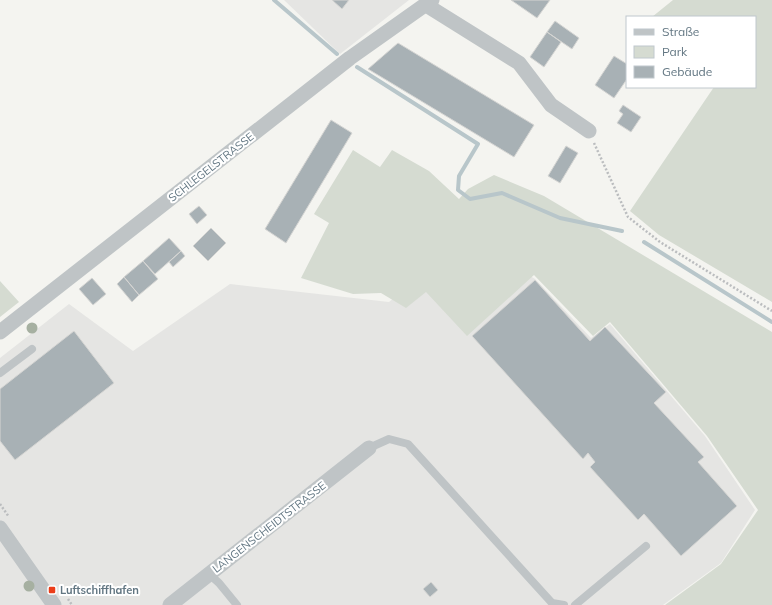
<svg xmlns="http://www.w3.org/2000/svg" width="772" height="605" viewBox="0 0 772 605" font-family="Mulish,sans-serif">
  <rect width="100%" height="100%" fill="#f4f4f0"/>
  <!-- built -->
  <path fill="#e5e5e3" d="M284,0H409L340,54Z
    M468,236L535,279L591,338L610,324L705,436L755,510L721,563L663,605H0V358L69,304L133,351L230,284L389,302Z"/>
  <!-- green -->
  <path fill="#d5dbd1" d="M673,0H772V302L659,235L630,211L714,87H755V17H652Z
    M353,150L380,167L392,150L429,171L459,199L468,189L494,175L544,196L772,332V605H665L721,564L758,510L707,436L610,322L593,336L534,275L467,336L426,292L406,308L381,293L353,294L301,278L329,223L314,214Z
    M0,281L19,302L0,317Z"/>
  <g fill="none" stroke-linecap="round" stroke-linejoin="round">
    <!-- stream -->
    <path stroke="#b8c6ca" stroke-width="4" d="M274,0L337,54
      M357,67L478,144L459,176L458,190L470,199L502,193L560,218L622,231
      M644,242L772,322"/>
  </g>
  <!-- building -->
  <path fill="#a8b1b5" stroke="#d5d5d3" d="M332,0H349L342,9Z
    M511,0H550L537,18Z
    M555,21L579,38L572,49L547,32Z
    M547,32L561,42L544,67L530,57Z
    M398,43L534,125L514,157L368,69Z
    M614,56L627,64V79L614,98L595,85Z
    M623,105L641,117L631,132L617,123L623,114L619,111Z
    M331,120L352,133L286,243L265,229Z
    M566,146L578,153L560,183L548,176Z
    M199,206L207,215L197,224L189,214Z
    M211,228L226,243L208,261L193,246Z
    M169,238L181,251L155,274L143,261Z
    M181,251L185,256L173,267L169,262Z
    M143,261L158,279L139,295L124,277Z
    M124,277L139,295L132,302L117,284Z
    M92,278L106,294L93,305L79,289Z
    M535,280L590,341L605,327L666,392L654,403L704,457L698,462L737,506L681,556L644,514L638,520L590,467L595,462L588,453L583,459L472,336Z
    M74,331L114,383L15,460L0,441V389Z
    M431,582L438,590L430,597L423,589Z"/>
  <g fill="none" stroke-linecap="round" stroke-linejoin="round">
    <!-- path -->
    <path stroke="#bbbdbf" stroke-width="2.5" stroke-dasharray="2 2" stroke-linecap="butt" d="M594,143L628,217L660,242L772,311
      M0,504L9,517
      M68,599L72,605"/>
    <!-- lane -->
    <path stroke="#bfc4c6" stroke-width="8" d="M0,373L32,349
      M369,448L389,439L408,444L552,603L564,605
      M209,574L219,583L237,605
      M575,605L646,546"/>
    <!-- street -->
    <path stroke="#bfc4c6" stroke-width="15" d="M426,5L519,63L551,105L589,131
      M0,332L350,58L432,0
      M0,528L54,605
      M170,605L369,448"/>
  </g>
  <!-- trees -->
  <g fill="#a6b0a1">
    <circle cx="32" cy="328" r="5.5"/>
    <circle cx="29" cy="586" r="5.5"/>
  </g>
  <!-- markers -->
  <rect fill="#eb3d19" stroke="#fff" stroke-width="1.5" x="48" y="586" width="8" height="8" rx="2"/>
  <g text-anchor="middle" stroke-width="4" stroke-linejoin="round" paint-order="stroke">
    <!-- street labels -->
    <g font-size="11" fill="#627682" stroke="#fff">
      <text transform="translate(211 167) rotate(-38)" y="4">SCHLEGELSTRASSE</text>
      <text transform="translate(269 527) rotate(-38)" y="4">LANGENSCHEIDTSTRASSE</text>
    </g>
    <!-- poi labels -->
    <g font-size="11" font-weight="bold" fill="#627682" stroke="#fff" text-anchor="start">
      <text x="60" y="594">Luftschiffhafen</text>
    </g>
  </g>
  <!-- legend -->
  <rect x="626" y="16" width="130" height="72" fill="#ffffff" stroke="#c0c8cd"/>
  <rect x="634" y="29" width="20" height="6" fill="#bfc4c6" stroke="#c0c8cd"/>
  <text x="662" y="36" font-size="12" fill="#627682">Straße</text>
  <rect x="634" y="46" width="20" height="12" fill="#d5dbd1" stroke="#c0c8cd"/>
  <text x="662" y="56" font-size="12" fill="#627682">Park</text>
  <rect x="634" y="66" width="20" height="12" fill="#a8b1b5" stroke="#c0c8cd"/>
  <text x="662" y="76" font-size="12" fill="#627682">Gebäude</text>
</svg>
